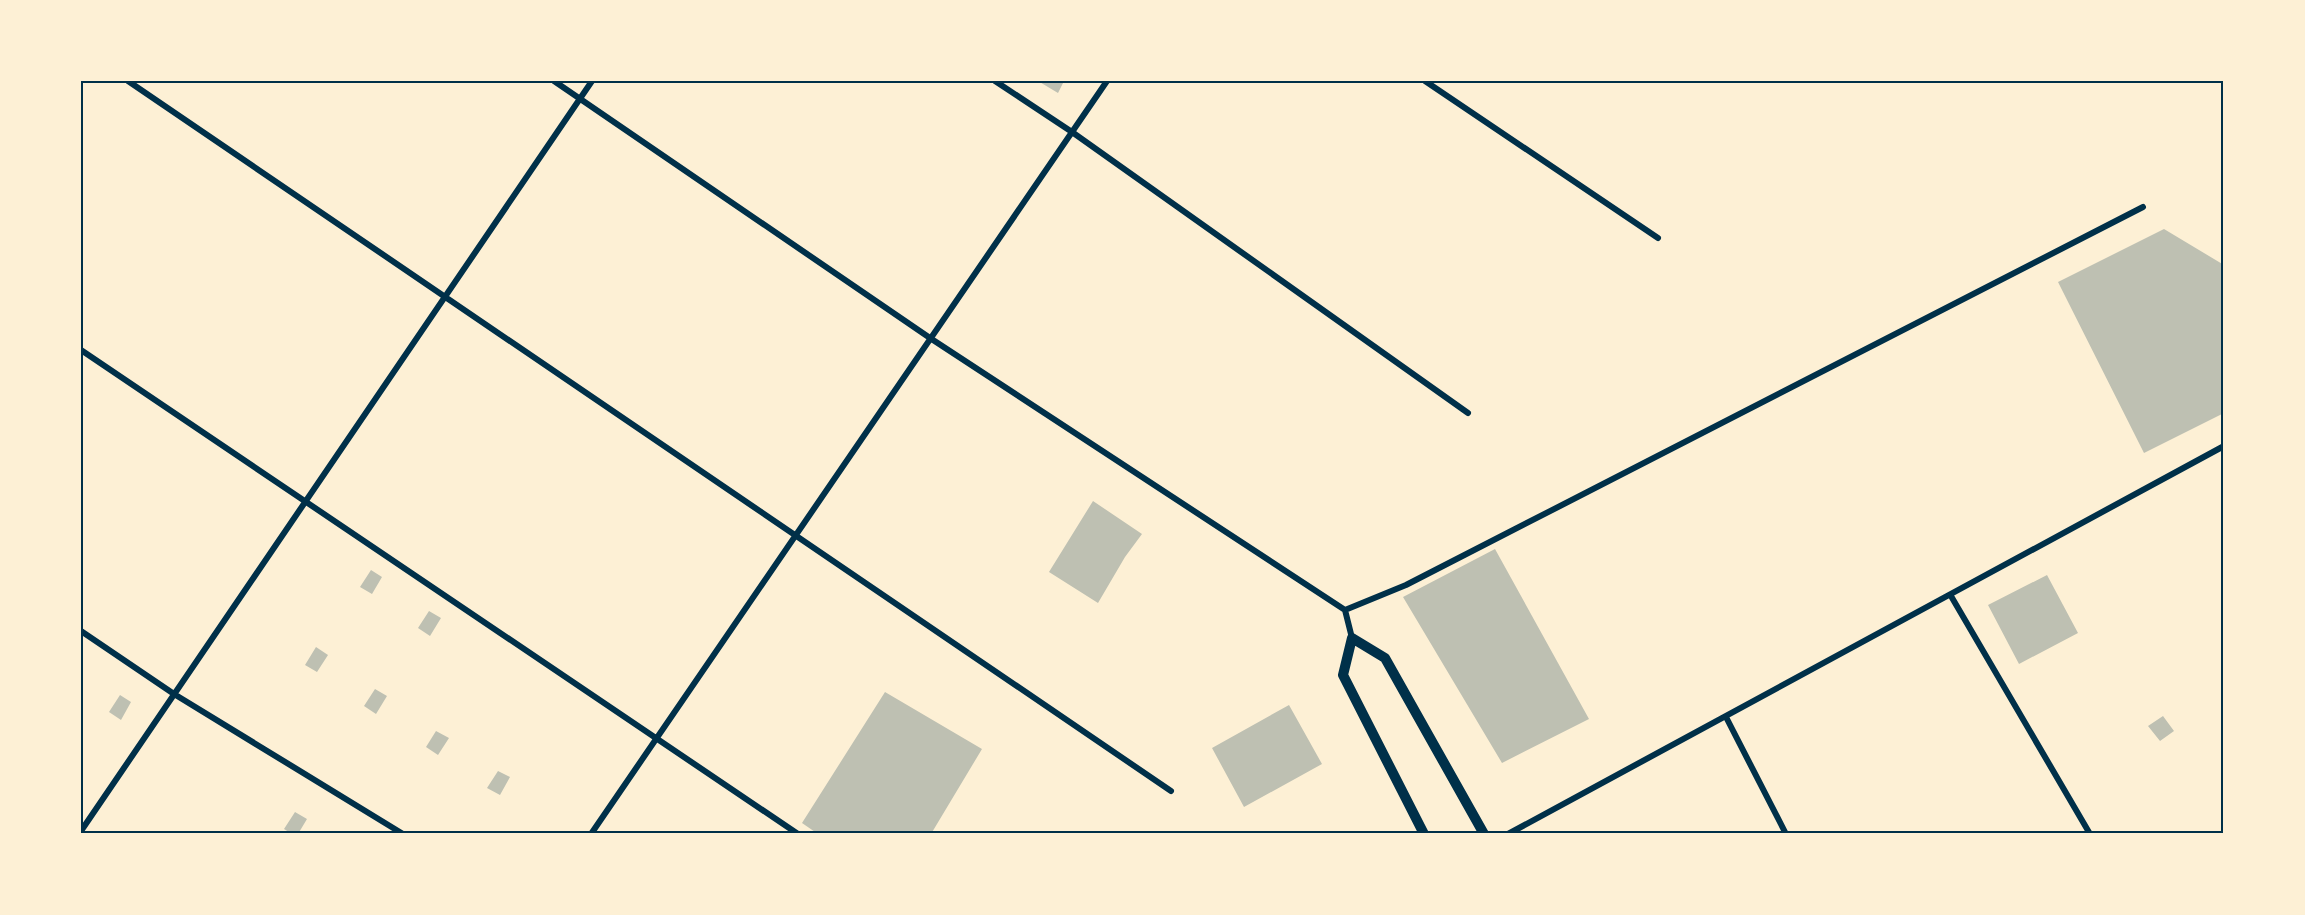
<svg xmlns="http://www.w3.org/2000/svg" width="2305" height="915" viewBox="0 0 2305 915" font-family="Montserrat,sans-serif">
  <rect width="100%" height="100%" fill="#fdf0d5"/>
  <!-- building -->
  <path fill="#bec0b2" d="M1038,81H1064L1058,93Z
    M2164,229L2224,265V413L2144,453L2058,282Z
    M1093,501L1142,534L1125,557L1098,603L1049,572Z
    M1495,549L1589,719L1502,763L1403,597Z
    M371,570L382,577L372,594L360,587Z
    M2047,575L2078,633L2019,664L1988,605Z
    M429,611L441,618L430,636L418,628Z
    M316,647L328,655L317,672L305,665Z
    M375,689L387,696L376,714L364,706Z
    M885,692L982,749L931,834H818L802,823Z
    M120,695L131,702L121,720L109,712Z
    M1289,705L1322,764L1244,807L1212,748Z
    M2163,716L2174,731L2160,741L2148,726Z
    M436,731L449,738L438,755L426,747Z
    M498,771L510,777L500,795L487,788Z
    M295,812L307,819L298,834H292L284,829Z"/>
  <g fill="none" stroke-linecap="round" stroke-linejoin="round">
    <!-- minor -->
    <path stroke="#003049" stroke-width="6" d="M128,81L1171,791
      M554,81L930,338L1345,610L1352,638
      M995,81L1072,132L1468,413
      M1425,81L1658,238
      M81,350L798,834
      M1951,596L2090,834
      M1345,610L1406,585L2143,207
      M81,631L174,694L403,834
      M1726,717L1786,834
      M81,831L592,81
      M591,834L1107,81
      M1508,834L2224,446"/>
    <!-- tertiary -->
    <path stroke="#003049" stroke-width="10" d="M1424,834L1343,675L1352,638L1385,658L1484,834"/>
  </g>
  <!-- border -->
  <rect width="2305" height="915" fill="none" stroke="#fdf0d5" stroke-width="165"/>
  <rect x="82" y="82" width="2140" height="750" fill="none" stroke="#003049" stroke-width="2"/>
</svg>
